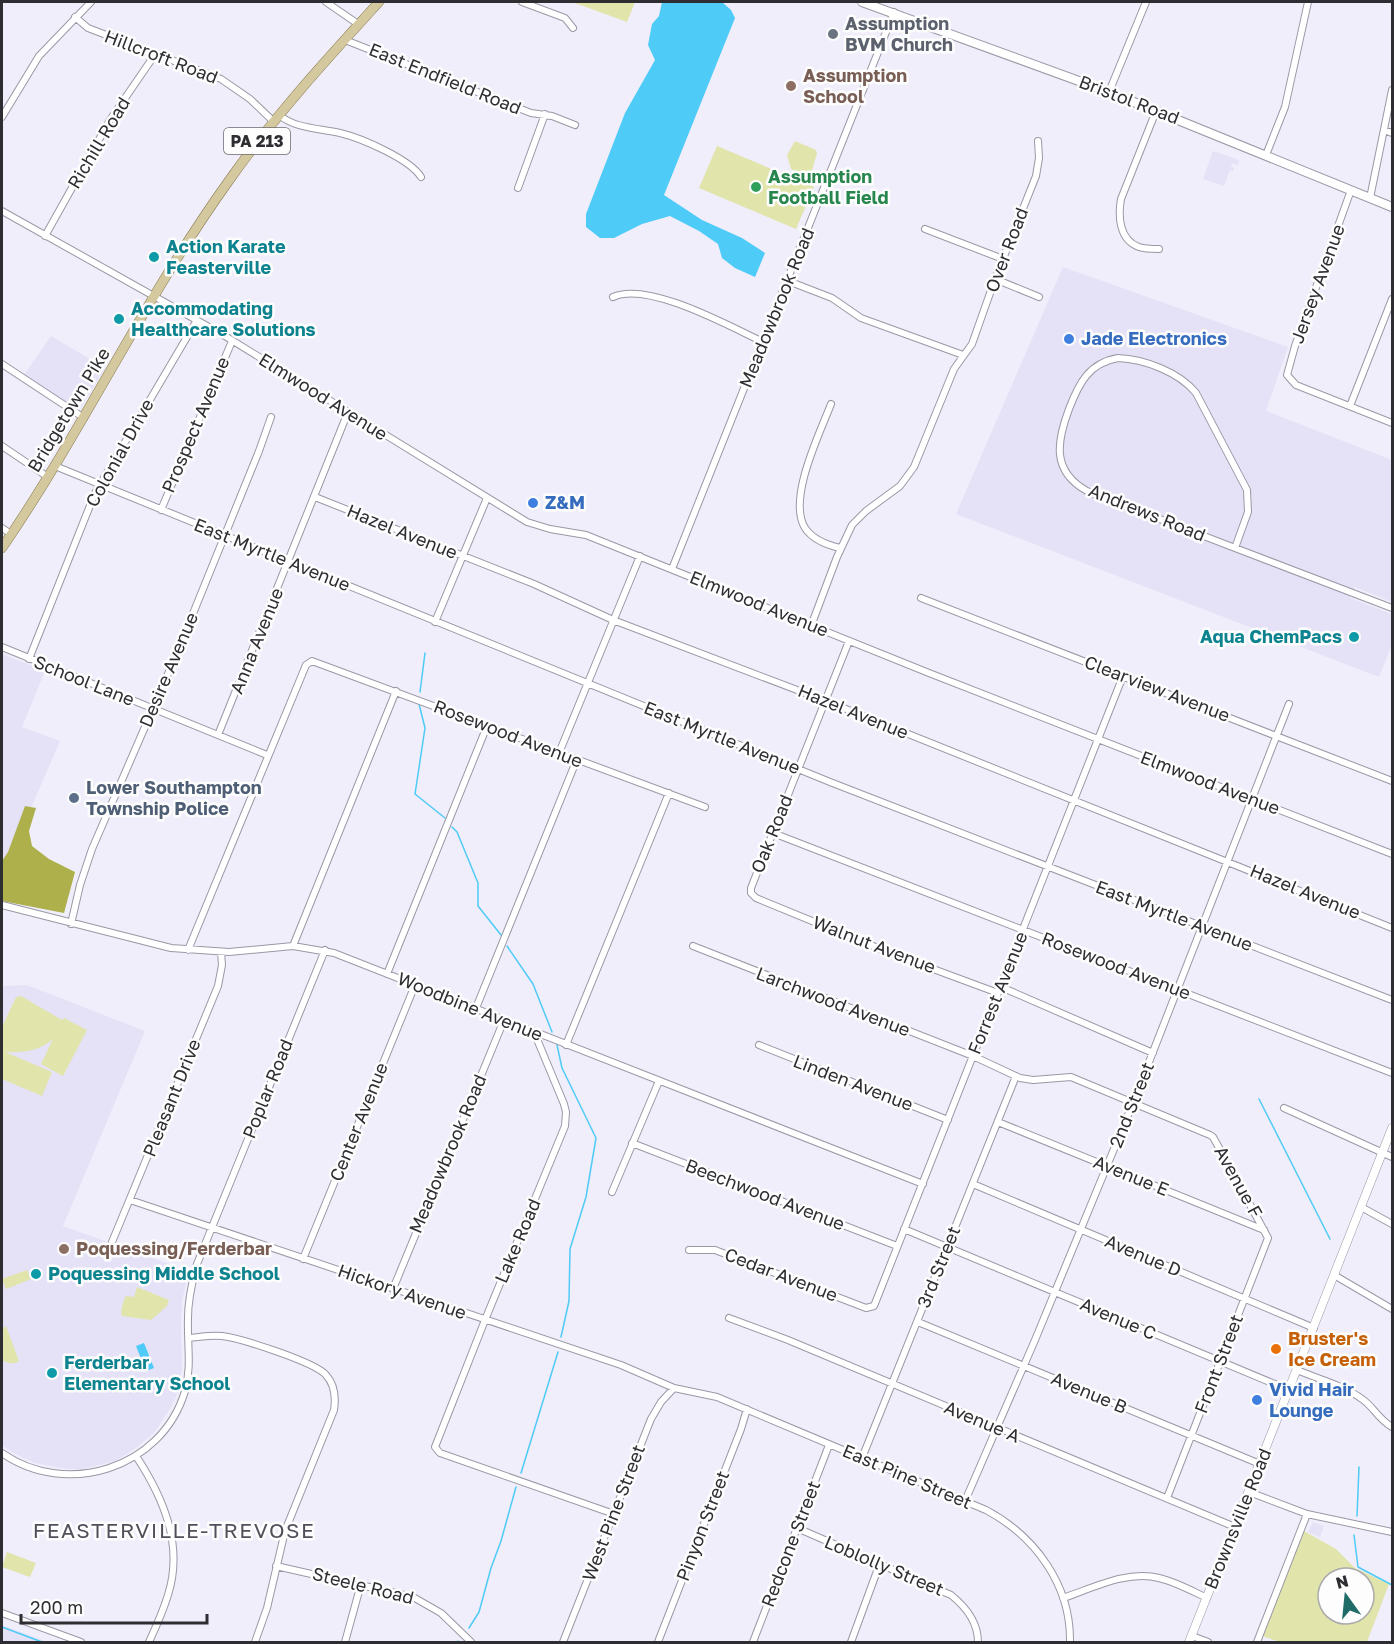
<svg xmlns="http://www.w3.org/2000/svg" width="1394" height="1644" viewBox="0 0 1394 1644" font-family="'Golos Text',sans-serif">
  <rect width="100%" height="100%" fill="#f0eefb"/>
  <!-- built -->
  <path fill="#e5e2f7" d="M1213,151L1239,160L1238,165L1232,163L1231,167L1234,168L1233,171L1230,170L1224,186L1203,179Z
    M1063,267L1288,347L1266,411L1392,460V602L1355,587L1350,598L1392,614V644L1379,677L956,514Z
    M51,336L105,368L79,411L24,375Z
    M2,654L45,671L22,727L60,741L2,875Z
    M27,985L145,1031L63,1226L189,1271L182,1301L181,1320L182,1369L178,1392L172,1406L154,1433L132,1451L115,1461L83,1469H67L35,1463L13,1453L2,1445V986Z
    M1313,1522L1324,1526L1320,1537L1308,1532Z
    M2,1625L48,1642H2Z"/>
  <!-- green -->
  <path fill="#e1e4ab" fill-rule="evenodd" d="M572,2H635L627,22Z
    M795,141L816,150L817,153L810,178L791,169L787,155Z
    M717,146L814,187L796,229L699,188Z
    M21,996L62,1020L64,1018L87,1030L63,1076L41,1064L53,1039C39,1051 24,1053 5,1052L52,1072L42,1096L2,1079V1027L16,997Z
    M27,1270L31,1279L6,1289L2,1279Z
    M137,1287L169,1300L167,1306L151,1320L122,1316C120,1311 123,1301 126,1296L134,1297Z
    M6,1326L19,1361C14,1365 7,1363 2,1360V1329Z
    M1304,1531L1336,1549L1355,1568L1389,1584L1367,1642H1280L1262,1636ZM1328,1578H1364V1614H1328Z
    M7,1552L36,1563L30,1577L2,1567Z"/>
  <!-- forest -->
  <path fill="#adb04b" d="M25,806L36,808L29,831L32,846L49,859L75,872L64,913L2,901V861L8,852Z"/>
  <!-- water -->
  <path fill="#4ecbf6" d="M662,2H722L731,10L735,18L664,195L702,220L742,238L765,253L755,277L735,268L722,258L718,244L699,231L670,216L642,224L614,238H600L586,227V214L625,113L655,60L648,45L652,24L659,16Z
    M144,1343L154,1368L146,1371L136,1346Z"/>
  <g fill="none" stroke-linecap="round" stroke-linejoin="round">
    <!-- stream -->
    <path stroke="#4ecbf6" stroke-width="1.5" d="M420,692L425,653
      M419,704L425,728L415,794L445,818
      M452,827L457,832L478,883V906L501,935
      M507,946L533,984L552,1032
      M557,1045L562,1068L596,1138L586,1197L570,1249L569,1301L561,1337
      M1259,1099L1330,1239
      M521,1473L558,1352
      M1357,1516L1359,1467
      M1354,1535L1358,1567L1392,1585
      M2,1627L42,1642
      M469,1628L479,1612L491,1568L501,1541L516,1487
      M458,1642V1641"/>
    <defs>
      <path id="minor" d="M326,2L358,24
        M522,2L565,18L573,28
        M75,17L88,28L221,79L250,99L273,121
        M345,40L531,113L552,116L575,125
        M1109,92L1146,2
        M1156,111L1121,199C1118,216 1119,240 1139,247C1145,249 1153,249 1159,249
        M279,115C296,129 319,128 340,133C361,138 410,159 421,177
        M2,117L39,56L91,2
        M1384,130L1392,133
        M1266,155L1285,107L1308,2
        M518,188L545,114
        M1351,190L1295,346L1287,375L1296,385L1392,423
        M1370,198L1392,90
        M2,211L225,336L527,522L550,529L586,535L929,673L1392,854
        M925,229L1003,259
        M45,236L110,120L156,53
        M995,279L1039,297
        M788,281L832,298L861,318L963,355
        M613,297C648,281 729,326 763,342
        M1118,358C1144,359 1179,372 1196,393L1247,490L1248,512L1235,548L1087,491C1051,471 1057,441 1069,409C1079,383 1089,363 1118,358Z
        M2,364L84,418
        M831,404C820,433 787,499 805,528C813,540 827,545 840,548
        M1350,406L1392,299
        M2,446L48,477
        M55,466L830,782L1392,1000
        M315,497L534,584L613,620L826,701L1392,928
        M161,510L232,341
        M2,528L11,534
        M1235,548L1392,608
        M672,569L894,12
        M921,598L1392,781
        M435,622L487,498
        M811,626L837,557L852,525L866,511L900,486L914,467L954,369L972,344L995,279L1036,176L1039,158L1038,141
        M849,641L751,888V893L756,898L890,953L998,993
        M2,647L267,755
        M29,659L95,493L197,320
        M218,735L348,412
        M559,753L640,556
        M773,833L1392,1073
        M2,905L171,948L229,952L293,946L334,953L923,1184
        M71,924L80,885L92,849L177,653L259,451L271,417
        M293,946L396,691
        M693,946L973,1056L1020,1078L1033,1080L1071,1077L1210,1135L1213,1137L1234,1175L1268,1238L1167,1498
        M188,950L306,665L312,661L705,807
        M387,974L487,726
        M1001,987L1153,1053
        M476,1008L577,759
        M534,1032L564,1104L566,1112L565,1126L485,1320L435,1447L440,1453L614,1514
        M566,1045L669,793
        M759,1045L948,1120
        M1284,1108L1392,1157
        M998,1122L1264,1230
        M632,1143L897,1246
        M973,1184L1314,1328
        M612,1192L659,1081
        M130,1200L621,1365L674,1388L717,1397L986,1510C1035,1536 1071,1585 1070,1642
        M1361,1207L1392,1224
        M904,1229L1289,1390
        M112,1242L218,986L222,965L221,952
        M689,1250H715L866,1308L874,1306L1123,676
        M303,1259L415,985
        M1334,1275L1392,1309
        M393,1289L504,1020
        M729,1318L788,1340L1235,1527
        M918,1322L1260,1464
        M189,1338C200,1337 211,1335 222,1336C240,1338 315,1362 326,1375C335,1385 336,1397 334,1410L285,1531L267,1608L255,1642
        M1297,1370C1318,1379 1343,1385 1362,1399C1374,1407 1377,1418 1392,1427
        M2,1453C66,1498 162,1469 185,1391C192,1366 187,1344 188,1318C188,1299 192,1282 197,1264L325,950
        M136,1456C163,1497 184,1545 168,1595C163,1611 156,1627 149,1642
        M862,1458L1016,1076
        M1249,1492L1307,1514L1392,1532
        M965,1501L1035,1340L1133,1103L1289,704
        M797,1528L951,1595C966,1607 978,1622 978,1642
        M276,1566L413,1597L441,1613L471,1642
        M1063,1598C1093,1588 1127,1570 1159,1578C1176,1582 1192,1591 1207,1598
        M2,1613L81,1642
        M1192,1636L1208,1642
        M345,1642L361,1584
        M563,1642L651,1419L661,1402L674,1388
        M658,1642L741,1429L747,1409
        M753,1642L829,1445
        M851,1642L880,1563
        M1257,1642L1307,1514"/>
      <path id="tertiary" d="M1189,1642L1392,1128"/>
      <path id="secondary" d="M862,2L1109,92L1392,207"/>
      <path id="primary" d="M2,548C83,430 144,299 228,182C273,118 326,60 379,2"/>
    </defs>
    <!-- minor casing -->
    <use href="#minor" stroke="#9a98a5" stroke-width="8"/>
    <!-- tertiary casing -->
    <use href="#tertiary" stroke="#9a98a5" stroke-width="9"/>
    <!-- secondary casing -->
    <use href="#secondary" stroke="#9a98a5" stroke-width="10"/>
    <!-- primary casing -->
    <use href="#primary" stroke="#877a4f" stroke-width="10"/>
    <!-- minor -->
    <use href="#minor" stroke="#fff" stroke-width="6"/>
    <!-- tertiary -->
    <use href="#tertiary" stroke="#fff" stroke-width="8"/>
    <!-- secondary -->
    <use href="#secondary" stroke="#fff" stroke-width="8"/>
    <!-- primary -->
    <use href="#primary" stroke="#d4c89f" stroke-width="9"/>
  </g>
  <!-- markers -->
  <circle fill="#6b7280" stroke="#fdfdfd" stroke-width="2" cx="833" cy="34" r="6"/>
  <g fill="#8d6e63" stroke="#fdfdfd" stroke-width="2">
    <circle cx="791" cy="86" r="6"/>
    <circle cx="64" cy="1249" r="6"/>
  </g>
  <circle fill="#2e9e5b" stroke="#fdfdfd" stroke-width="2" cx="756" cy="187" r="6"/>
  <g fill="#0f9aa8" stroke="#fdfdfd" stroke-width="2">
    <circle cx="154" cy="257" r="6"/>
    <circle cx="119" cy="319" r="6"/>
    <circle cx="1354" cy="637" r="6"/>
    <circle cx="36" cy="1274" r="6"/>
    <circle cx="52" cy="1373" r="6"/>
  </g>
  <g fill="#3f7fe0" stroke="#fdfdfd" stroke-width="2">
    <circle cx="1069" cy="339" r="6"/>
    <circle cx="533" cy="503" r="6"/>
    <circle cx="1257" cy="1400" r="6"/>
  </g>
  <circle fill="#5c6f8a" stroke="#fdfdfd" stroke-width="2" cx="74" cy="798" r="6"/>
  <circle fill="#e8710a" stroke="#fdfdfd" stroke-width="2" cx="1276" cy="1349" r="6"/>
  <g text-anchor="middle" stroke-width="5" stroke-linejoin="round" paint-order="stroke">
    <!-- shield labels -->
    <rect fill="#fdfdfd" stroke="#6b6b6f" stroke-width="1.5" x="224" y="128" width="66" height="26" rx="4.5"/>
    <g font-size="16" font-weight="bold" fill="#2d2d32">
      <text x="257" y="147">PA 213</text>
    </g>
    <!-- worship labels -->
    <g font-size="18" font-weight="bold" fill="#5b616d" stroke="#fdfdfd" text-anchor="start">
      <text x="845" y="30">Assumption<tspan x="845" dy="21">BVM Church</tspan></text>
    </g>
    <!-- street labels -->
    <g font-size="18" fill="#2d2d32" stroke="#fdfdfd">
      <text transform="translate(161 57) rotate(21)" y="6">Hillcroft Road</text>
      <text transform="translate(445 79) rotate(22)" y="6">East Endfield Road</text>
      <text transform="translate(1129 100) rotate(21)" y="6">Bristol Road</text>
      <text transform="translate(99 143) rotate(-59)" y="6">Richill Road</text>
      <text transform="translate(1007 250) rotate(-69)" y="6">Over Road</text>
      <text transform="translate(1318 284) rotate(-70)" y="6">Jersey Avenue</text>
      <text transform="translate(777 308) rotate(-68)" y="6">Meadowbrook Road</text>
      <text transform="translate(323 397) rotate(32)" y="6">Elmwood Avenue</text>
      <text transform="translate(69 410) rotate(-59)" y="6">Bridgetown Pike</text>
      <text transform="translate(196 425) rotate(-67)" y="6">Prospect Avenue</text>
      <text transform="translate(120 453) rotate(-61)" y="6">Colonial Drive</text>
      <text transform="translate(1147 513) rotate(22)" y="6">Andrews Road</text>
      <text transform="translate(402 532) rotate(22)" y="6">Hazel Avenue</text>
      <text transform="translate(272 555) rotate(22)" y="6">East Myrtle Avenue</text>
      <text transform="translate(759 604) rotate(22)" y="6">Elmwood Avenue</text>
      <text transform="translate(257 641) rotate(-68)" y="6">Anna Avenue</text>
      <text transform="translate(169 670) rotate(-67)" y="6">Desire Avenue</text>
      <text transform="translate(84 681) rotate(22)" y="6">School Lane</text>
      <text transform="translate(1157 689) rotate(21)" y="6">Clearview Avenue</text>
      <text transform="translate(853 712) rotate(22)" y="6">Hazel Avenue</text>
      <text transform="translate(508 734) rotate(21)" y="6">Rosewood Avenue</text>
      <text transform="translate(722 738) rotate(22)" y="6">East Myrtle Avenue</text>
      <text transform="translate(1210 783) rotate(21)" y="6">Elmwood Avenue</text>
      <text transform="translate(772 834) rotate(-68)" y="6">Oak Road</text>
      <text transform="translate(1305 892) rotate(22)" y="6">Hazel Avenue</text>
      <text transform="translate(1174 916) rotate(21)" y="6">East Myrtle Avenue</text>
      <text transform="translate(874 945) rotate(21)" y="6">Walnut Avenue</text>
      <text transform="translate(1116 966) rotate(21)" y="6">Rosewood Avenue</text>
      <text transform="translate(998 993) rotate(-68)" y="6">Forrest Avenue</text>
      <text transform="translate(833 1002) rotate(21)" y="6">Larchwood Avenue</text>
      <text transform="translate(470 1007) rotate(22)" y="6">Woodbine Avenue</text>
      <text transform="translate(853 1083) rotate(21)" y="6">Linden Avenue</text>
      <text transform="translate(268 1089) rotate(-68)" y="6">Poplar Road</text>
      <text transform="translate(172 1098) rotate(-68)" y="6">Pleasant Drive</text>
      <text transform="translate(1132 1105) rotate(-68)" y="6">2nd Street</text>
      <text transform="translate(359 1122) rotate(-68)" y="6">Center Avenue</text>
      <text transform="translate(448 1154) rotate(-67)" y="6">Meadowbrook Road</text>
      <text transform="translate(1131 1176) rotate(22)" y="6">Avenue E</text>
      <text transform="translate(1238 1182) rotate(61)" y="6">Avenue F</text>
      <text transform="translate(765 1195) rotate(21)" y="6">Beechwood Avenue</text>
      <text transform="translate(518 1241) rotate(-67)" y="6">Lake Road</text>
      <text transform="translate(1143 1256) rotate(23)" y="6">Avenue D</text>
      <text transform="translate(939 1267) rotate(-68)" y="6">3rd Street</text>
      <text transform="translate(781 1275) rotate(21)" y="6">Cedar Avenue</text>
      <text transform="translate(402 1292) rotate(19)" y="6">Hickory Avenue</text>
      <text transform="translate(1118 1319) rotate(23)" y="6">Avenue C</text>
      <text transform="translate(1219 1364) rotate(-69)" y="6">Front Street</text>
      <text transform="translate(1089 1393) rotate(23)" y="6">Avenue B</text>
      <text transform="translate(982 1422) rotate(23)" y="6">Avenue A</text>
      <text transform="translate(907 1477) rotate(23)" y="6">East Pine Street</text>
      <text transform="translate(614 1513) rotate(-69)" y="6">West Pine Street</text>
      <text transform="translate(1238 1519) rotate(-68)" y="6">Brownsville Road</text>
      <text transform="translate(703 1526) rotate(-69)" y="6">Pinyon Street</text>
      <text transform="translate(791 1544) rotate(-69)" y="6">Redcone Street</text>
      <text transform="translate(884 1566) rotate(23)" y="6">Loblolly Street</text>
      <text transform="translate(363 1586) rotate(14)" y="6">Steele Road</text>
    </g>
    <!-- education labels -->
    <g font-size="18" font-weight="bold" fill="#785e54" stroke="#fdfdfd" text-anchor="start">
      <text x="803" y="82">Assumption<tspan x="803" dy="21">School</tspan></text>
      <text x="76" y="1255">Poquessing/Ferderbar</text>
    </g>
    <!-- leisure labels -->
    <g font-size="18" font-weight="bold" fill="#27864d" stroke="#fdfdfd" text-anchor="start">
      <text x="768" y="183">Assumption<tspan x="768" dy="21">Football Field</tspan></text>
    </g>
    <!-- culture labels -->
    <g font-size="18" font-weight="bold" fill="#0d838f" stroke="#fdfdfd" text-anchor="start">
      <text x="166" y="253">Action Karate<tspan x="166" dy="21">Feasterville</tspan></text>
      <text x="131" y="315">Accommodating<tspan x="131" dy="21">Healthcare Solutions</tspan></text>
      <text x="1342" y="643" text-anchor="end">Aqua ChemPacs</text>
      <text x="48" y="1280">Poquessing Middle School</text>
      <text x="64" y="1369">Ferderbar<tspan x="64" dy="21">Elementary School</tspan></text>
    </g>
    <!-- shop labels -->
    <g font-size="18" font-weight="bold" fill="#366cbe" stroke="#fdfdfd" text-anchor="start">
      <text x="1081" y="345">Jade Electronics</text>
      <text x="545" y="509">Z&amp;M</text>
      <text x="1269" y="1396">Vivid Hair<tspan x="1269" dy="21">Lounge</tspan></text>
    </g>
    <!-- service labels -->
    <g font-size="18" font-weight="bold" fill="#4e5e75" stroke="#fdfdfd" text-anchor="start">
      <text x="86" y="794">Lower Southampton<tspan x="86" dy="21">Township Police</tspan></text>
    </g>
    <!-- food labels -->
    <g font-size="18" font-weight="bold" fill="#c56008" stroke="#fdfdfd" text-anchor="start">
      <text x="1288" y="1345">Bruster's<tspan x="1288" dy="21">Ice Cream</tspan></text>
    </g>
    <!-- quarter labels -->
    <g font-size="21" letter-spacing="1.5" fill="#514f5a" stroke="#fdfdfd">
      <text x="174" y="1538">FEASTERVILLE-TREVOSE</text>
    </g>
  </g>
  <!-- border -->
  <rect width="1394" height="1644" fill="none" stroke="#2d2d32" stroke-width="6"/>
  <!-- north arrow -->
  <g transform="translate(1346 1596) rotate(345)"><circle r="28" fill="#fdfdfd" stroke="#aaaaac" stroke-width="1.5"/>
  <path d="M0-4.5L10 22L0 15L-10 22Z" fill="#1f6b67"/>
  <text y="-9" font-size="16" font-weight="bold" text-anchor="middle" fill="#2d2d32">N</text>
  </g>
  <!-- scale -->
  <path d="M21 1614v9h186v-9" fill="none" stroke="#2d2d32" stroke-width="3"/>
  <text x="30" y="1614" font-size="18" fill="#2d2d32" stroke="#fdfdfd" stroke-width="4.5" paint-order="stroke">200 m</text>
</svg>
